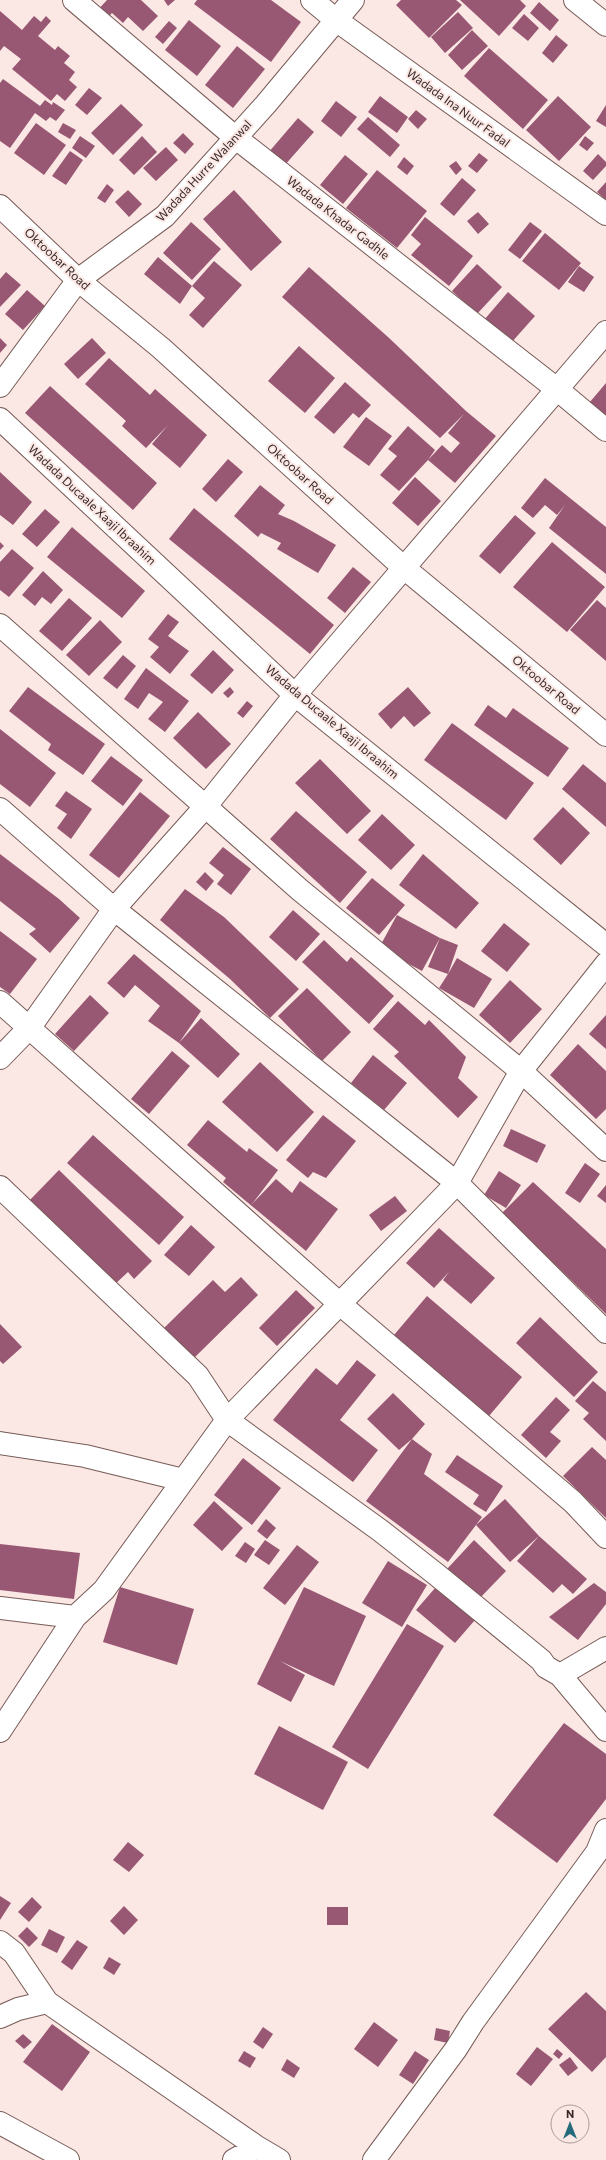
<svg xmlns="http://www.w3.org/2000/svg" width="606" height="2160" viewBox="0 0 606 2160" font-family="Commissioner,sans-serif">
  <rect width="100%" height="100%" fill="#fbe7e4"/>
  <!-- building -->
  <path fill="#985873" d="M107,0H141L158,16L143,31L128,17L123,23L112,13L103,22L95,13Z
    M164,0H175L168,6Z
    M197,0H271L301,22L271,62L194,4Z
    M401,0H456L462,5L429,38L396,5Z
    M460,0H520L526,6L499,36Z
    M539,2L559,20L550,31L530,13Z
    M0,11L22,30L34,16L41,22L46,16L51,21L38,36L55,50L58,46L70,56L64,63L75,72L69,80L77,87L65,101L57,94L51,101L12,69L21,59L4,46L0,51Z
    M458,12L473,28L445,53L431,37Z
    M524,14L539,28L528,41L512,28Z
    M189,20L221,46L197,76L165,50Z
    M169,21L177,28L163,44L155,37Z
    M472,30L488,46L462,70L448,55Z
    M556,35L568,45L553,63L542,53Z
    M237,46L265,69L233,108L205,85Z
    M489,48L548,100L523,129L464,76Z
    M3,79L40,106L45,100L52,105L53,102L65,110L56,121L50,117L46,121L35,113L10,148L0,141V83Z
    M89,88L102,98L87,115L75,105Z
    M380,96L408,117L397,133L368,112Z
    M558,96L591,127L559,161L526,130Z
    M336,101L357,117L341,137L321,121Z
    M121,104L143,125L113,155L91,133Z
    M606,105V127L596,121Z
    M416,110L427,119L418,129L408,119Z
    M368,117L400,145L390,157L357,129Z
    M298,118L314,132L284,166L268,153Z
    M36,123L66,145L44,175L14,153Z
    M63,123L76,130L70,139L58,132Z
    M183,133L194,144L185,154L173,143Z
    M80,136L95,146L86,158L72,148Z
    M142,136L157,152L134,175L119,160Z
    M585,136L594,143L587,151L579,145Z
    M166,147L178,160L156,181L143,168Z
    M70,151L83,160L66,185L52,176Z
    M479,153L488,160L477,173L468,166Z
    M598,154L606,162V166L593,180L583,171Z
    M345,155L368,174L343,204L320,185Z
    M404,157L414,166L407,175L397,167Z
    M456,161L462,169L456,175L449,166Z
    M377,170L427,211L397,248L346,208Z
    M462,178L476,190L454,216L440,204Z
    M606,182V200L597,192Z
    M107,184L114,190L105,203L97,198Z
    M128,190L142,204L129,217L115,202Z
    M234,190L282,242L251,271L203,219Z
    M478,212L489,224L478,234L467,221Z
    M425,217L473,256L449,286L411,255L421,244L411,235Z
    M191,222L221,249L192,280L163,253Z
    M530,222L542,231L520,259L508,250Z
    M545,233L581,263L559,290L522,261Z
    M158,257L192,286L214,261L242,285L203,328L189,315L205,298L192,286L180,304L144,274Z
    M477,264L502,287L477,314L452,291Z
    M579,266L594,277L584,292L568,282Z
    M309,267L388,337L466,411L496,436L455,483L428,460L442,445L451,453L460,443L448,433L464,414L440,438L282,297Z
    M6,272L21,285L0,307V279Z
    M27,290L45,306L23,330L5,314Z
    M508,292L535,316L511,343L484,320Z
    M0,338L7,345L0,353Z
    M92,338L106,353L78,379L64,364Z
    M299,346L335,378L305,413L268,381Z
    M109,358L150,395L155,389L207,435L180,468L152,444L168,425L146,448L122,426L126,421L85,384Z
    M345,382L371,405L359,418L353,413L334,434L314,417Z
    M606,383V428L584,409Z
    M50,386L157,483L133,510L25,413Z
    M366,417L392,436L369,466L343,447Z
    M408,426L435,450L428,460L399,491L380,475L397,456L388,449Z
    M228,459L243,472L216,502L202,489Z
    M0,472L32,502L13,525L0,515Z
    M415,477L441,501L418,526L392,503Z
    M545,478L606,527V574L549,528L565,505L557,515L545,505L533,518L521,508Z
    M260,485L285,505L278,514L294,521L336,545L318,573L277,549L281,543L261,533L258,537L234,516Z
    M194,508L334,625L310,654L169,539Z
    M45,509L60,522L37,547L22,534Z
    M515,515L536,533L500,574L479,556Z
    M72,527L145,591L122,618L47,557Z
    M0,542L4,546L0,550Z
    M552,542L605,587L567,632L513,587Z
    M12,549L34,568L9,597L0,590V562Z
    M353,567L371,582L345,613L327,598Z
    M43,571L63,590L51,604L42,597L35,606L22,595Z
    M69,598L92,618L62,651L39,631Z
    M597,600L606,608V661L570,630Z
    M168,614L179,622L168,636L189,651L170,674L150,657L159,647L148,639Z
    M100,620L122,642L89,676L66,655Z
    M213,650L234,670L212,694L190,675Z
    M123,655L136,666L117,689L103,678Z
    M146,668L189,701L165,732L148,719L163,702L149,693L138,709L124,699Z
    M28,687L105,744L83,775L48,750L51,744L9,711Z
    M230,687L234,692L228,698L223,693Z
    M408,687L431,713L414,727L404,716L391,729L378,714Z
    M247,701L253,706L243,718L237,713Z
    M488,705L506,718L513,708L569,748L548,777L474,725Z
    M198,712L231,744L206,769L173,738Z
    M452,723L534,783L506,820L424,760Z
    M0,729L56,773L30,807L0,784Z
    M111,756L143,780L123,806L91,781Z
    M320,759L371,811L347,834L295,783Z
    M583,764L606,783V827L562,789Z
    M66,791L92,809L71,839L57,828L67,814L55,806Z
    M140,792L170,816L119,878L89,855Z
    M563,807L590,833L561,865L533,839Z
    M296,811L367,872L340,903L270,839Z
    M382,814L415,845L391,870L358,840Z
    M223,847L251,869L231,895L217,884L224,875L209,863Z
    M0,854L59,899L80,918L50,953L29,934L36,929L0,901Z
    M423,854L479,903L456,929L399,885Z
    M205,872L214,881L206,891L196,882Z
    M372,878L405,905L379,935L346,908Z
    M185,889L224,917L299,989L270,1018L230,979L160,920Z
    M293,910L320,934L296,961L269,937Z
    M397,915L440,938L422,971L379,948Z
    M504,923L530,944L507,972L481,951Z
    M0,931L37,959L10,994L0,987Z
    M440,938L458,945L448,974L457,958L492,979L474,1008L439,988L448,974L428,967Z
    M324,940L347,962L351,957L394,996L369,1024L302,962Z
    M134,954L201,1011L179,1043L201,1018L240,1054L218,1078L179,1043L148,1021L160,1006L135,985L124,998L107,983Z
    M510,980L542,1009L510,1043L479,1015Z
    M307,988L351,1032L322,1061L278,1016Z
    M90,995L109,1013L74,1051L55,1034Z
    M398,1001L425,1025L429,1020L466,1057L458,1078L478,1097L458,1118L394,1056L399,1052L373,1029Z
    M606,1015V1049L589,1034Z
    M578,1044L606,1071V1109L596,1119L550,1075Z
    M172,1051L190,1066L149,1114L131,1099Z
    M373,1055L407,1083L384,1110L351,1083Z
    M260,1062L314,1112L277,1152L222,1102Z
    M323,1115L356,1141L326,1178L313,1172L308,1178L286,1160Z
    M208,1120L247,1152L249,1148L278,1170L252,1204L276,1179L292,1193L300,1181L338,1209L306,1251L223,1182L226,1178L187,1145Z
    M511,1129L546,1145L537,1163L503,1146Z
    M93,1135L184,1217L159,1245L67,1163Z
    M585,1163L600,1174L580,1203L565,1193Z
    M59,1170L152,1261L134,1279L128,1272L113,1286L28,1202Z
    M499,1171L521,1185L506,1208L484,1195Z
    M533,1182L606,1249V1314L502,1213Z
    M606,1185V1203L597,1196Z
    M395,1196L407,1211L381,1231L369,1215Z
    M191,1225L215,1247L189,1276L164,1255Z
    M439,1228L495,1278L471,1304L443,1280L449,1272L434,1288L406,1263Z
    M241,1277L258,1295L194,1358L164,1328L213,1280L225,1292Z
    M296,1290L315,1308L277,1346L259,1328Z
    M427,1296L522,1377L489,1416L394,1335Z
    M540,1317L598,1372L574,1397L516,1343Z
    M0,1324L22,1347L3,1364L0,1361Z
    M357,1360L376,1375L340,1420L378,1450L353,1482L273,1420L316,1368L337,1385Z
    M593,1381L606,1392V1441L583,1419L589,1413L575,1401Z
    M393,1393L425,1424L412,1439L399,1450L367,1419Z
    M556,1397L570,1410L550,1432L561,1441L546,1458L521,1435Z
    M412,1439L432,1454L424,1474L482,1517L476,1525L505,1499L539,1536L510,1562L476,1525L448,1562L366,1501Z
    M592,1447L606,1460V1518L563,1476Z
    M457,1455L503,1486L486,1512L473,1504L479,1495L445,1472Z
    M243,1458L281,1488L252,1525L214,1495Z
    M214,1501L243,1528L222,1551L193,1525Z
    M266,1519L276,1528L267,1539L257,1531Z
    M539,1536L587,1579L573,1594L562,1584L553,1593L517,1561Z
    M265,1540L280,1550L269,1565L254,1555Z
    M474,1540L506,1571L479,1599L447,1569Z
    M245,1542L255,1549L246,1563L235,1556Z
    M0,1544L80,1553L74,1599L0,1590Z
    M297,1545L319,1562L285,1605L263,1588Z
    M388,1561L427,1585L402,1627L362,1603Z
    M594,1583L606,1592V1604L578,1640L549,1617Z
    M120,1587L194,1609L177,1665L103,1642Z
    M304,1587L366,1616L334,1686L280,1661L305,1675L291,1702L257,1684Z
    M436,1587L475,1620L455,1643L416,1610Z
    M407,1624L444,1646L368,1769L332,1747Z
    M564,1723L606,1754V1799L557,1863L493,1815Z
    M279,1726L348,1762L323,1810L254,1774Z
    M128,1842L144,1855L129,1872L113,1860Z
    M0,1896L11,1903L0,1920Z
    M32,1897L42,1907L29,1922L18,1912Z
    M124,1906L138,1920L124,1935L110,1921Z
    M327,1907H348V1925H327Z
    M27,1927L38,1938L29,1947L18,1936Z
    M49,1929L65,1937L57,1953L41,1945Z
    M77,1940L88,1947L72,1970L61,1962Z
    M109,1957L121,1964L114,1975L103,1968Z
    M586,1992L606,2011V2057L592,2072L548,2029Z
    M374,2022L398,2040L378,2067L354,2049Z
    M52,2024L90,2052L62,2091L23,2062Z
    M263,2027L273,2034L263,2049L253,2042Z
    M436,2028L450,2031L448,2043L434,2040Z
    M23,2034L32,2042L24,2049L15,2041Z
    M537,2047L553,2059L531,2086L516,2074Z
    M557,2049L563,2054L559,2059L553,2054Z
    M244,2051L256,2058L250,2068L238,2061Z
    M415,2051L429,2060L413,2084L399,2075Z
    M570,2057L578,2068L568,2076L559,2065Z
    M287,2059L300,2068L294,2078L281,2070Z"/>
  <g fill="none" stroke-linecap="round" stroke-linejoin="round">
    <defs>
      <path id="minor" d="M74,0L236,138L558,390L606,430
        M312,0L336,20L606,214
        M575,0L606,25
        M0,206L78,280L161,348L403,567L606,735
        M0,386L78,280L165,216L266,104L353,0
        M0,419L295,695L606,945
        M0,625L300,890L521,1071L606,1150
        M0,809L114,909L457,1183L606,1332
        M0,1002L340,1304L573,1502L606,1537
        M0,1058L30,1027L114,909L205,807L295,695L606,332
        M0,1187L198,1376L227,1420L381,1531L437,1575L541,1660L546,1667L560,1675L606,1730
        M0,1443L85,1456L183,1480
        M0,1608L75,1617
        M560,1675L606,1648
        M0,1731L75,1617L104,1590L227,1420L457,1183L521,1071L606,964
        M0,1942L14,1953L47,2002L257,2147
        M0,2017L18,2009L47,2002
        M0,2123L68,2160
        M234,2160L257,2147L279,2160
        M374,2160L456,2049L473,2022L597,1852L606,1830"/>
    </defs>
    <!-- minor casing -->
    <use href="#minor" stroke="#775b57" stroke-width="24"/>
    <!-- minor -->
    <use href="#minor" stroke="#fff" stroke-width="22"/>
  </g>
  <g text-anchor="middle" stroke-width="4" stroke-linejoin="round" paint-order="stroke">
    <!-- street labels -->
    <g font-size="12" fill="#362928" stroke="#fbe7e4">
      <text transform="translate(458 108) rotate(36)" y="4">Wadada Ina Nuur Fadal</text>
      <text transform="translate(204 171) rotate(-47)" y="4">Wadada Hurre Walanwal</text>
      <text transform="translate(338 218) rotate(38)" y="4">Wadada Khadar Gadhle</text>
      <text transform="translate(57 259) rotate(43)" y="4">Oktoobar Road</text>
      <text transform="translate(300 474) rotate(42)" y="4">Oktoobar Road</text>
      <text transform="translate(92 505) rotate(43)" y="4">Wadada Ducaale Xaaji Ibraahim</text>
      <text transform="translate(546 685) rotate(40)" y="4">Oktoobar Road</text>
      <text transform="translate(332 722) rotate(40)" y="4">Wadada Ducaale Xaaji Ibraahim</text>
    </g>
  </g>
  <!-- north arrow -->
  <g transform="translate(570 2124)"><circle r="19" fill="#fbe7e4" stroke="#ac9b99"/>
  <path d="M0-3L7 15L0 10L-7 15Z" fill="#276a7c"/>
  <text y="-6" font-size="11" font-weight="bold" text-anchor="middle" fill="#362928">N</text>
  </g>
</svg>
